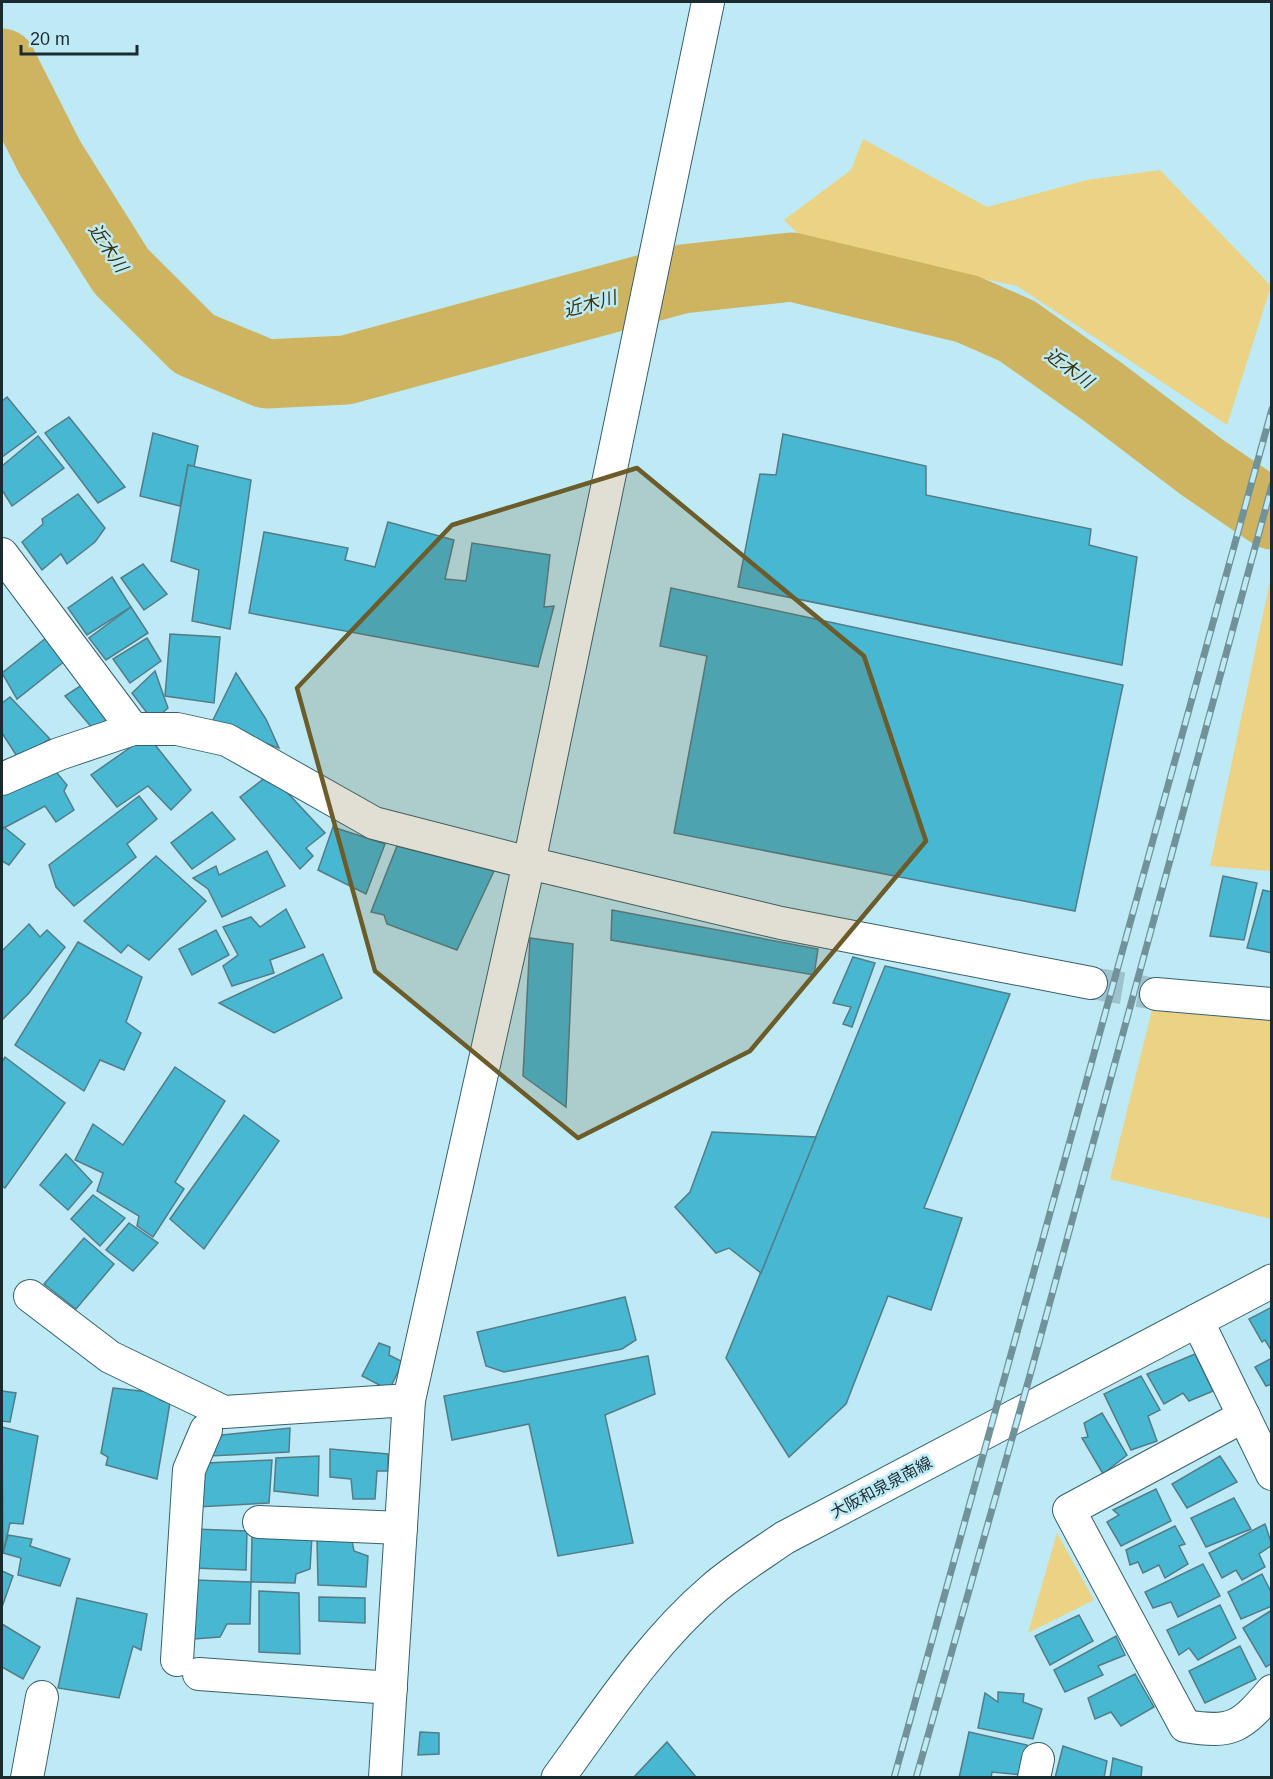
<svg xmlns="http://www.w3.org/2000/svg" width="1273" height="1779" viewBox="0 0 1273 1779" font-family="Helvetica,'Noto Sans JP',sans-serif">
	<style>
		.green { fill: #ebd285 }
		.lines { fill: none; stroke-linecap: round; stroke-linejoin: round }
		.river { stroke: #ceb361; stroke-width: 69 }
		.building { fill: #47b7d2; stroke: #547c87; stroke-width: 1.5 }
		.street-tunnel { stroke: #9dc4ce; stroke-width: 32; stroke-dasharray: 32 16; stroke-linecap: butt }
		.street-casing { stroke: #38606a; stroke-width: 34 }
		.primary-casing { stroke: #38606a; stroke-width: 35 }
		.street { stroke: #fff; stroke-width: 32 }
		.primary { stroke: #fff; stroke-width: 33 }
		.rail-casing { stroke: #72929a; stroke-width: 7 }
		.rail { stroke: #beeaf6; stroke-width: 4.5; stroke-dasharray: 14; stroke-linecap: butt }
		.marked { fill: #6b5c29; fill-opacity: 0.2; stroke: #6b5c29; stroke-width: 4.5; stroke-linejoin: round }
		.labels { text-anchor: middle; stroke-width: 5; stroke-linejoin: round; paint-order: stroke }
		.street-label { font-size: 16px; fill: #1a2b30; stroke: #beeaf6 }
		.water-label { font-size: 18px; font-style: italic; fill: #3c310c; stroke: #beeaf6 }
	</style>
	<rect width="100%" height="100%" fill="#beeaf6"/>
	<g class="green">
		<path d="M863 139 987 207 1087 180 1160 170 1271 286 1227 425 1017 286 805 240 784 220 851 170Z"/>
		<path d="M1271 576V871L1210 866Z"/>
		<path d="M1153 1006 1271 1017V1219L1110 1179Z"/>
		<path d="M1057 1533 1094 1600 1028 1633Z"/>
	</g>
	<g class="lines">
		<path class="river" d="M2 63 50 158 121 271 194 344 266 374 346 370 682 279 792 267 967 309 1017 331 1103 392 1203 468 1272 515"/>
	</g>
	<g class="building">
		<path d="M7 397 36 432 2 457V401Z"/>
		<path d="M69 417 125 487 98 503 45 433Z"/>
		<path d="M153 433 198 446 194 467 188 465 180 506 140 496Z"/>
		<path d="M783 434 926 466V495L1091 529 1089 545 1137 557 1122 665 738 587 760 474 776 475Z"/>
		<path d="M38 436 64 468 12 506 2 490V466Z"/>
		<path d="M188 465 251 480 230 629 192 621 199 570 171 561Z"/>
		<path d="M78 494 105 528 95 542 67 564 61 554 42 570 22 542 43 524 42 519Z"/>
		<path d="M388 522 454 540 445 579 466 581 472 543 550 555 544 607 554 606 538 667 249 613 264 532 348 548 345 560 375 567Z"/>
		<path d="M143 564 167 594 144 610 121 578Z"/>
		<path d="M112 577 131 607 87 635 68 608Z"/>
		<path d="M671 588 1123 685 1075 911 674 833 707 656 660 646Z"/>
		<path d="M131 607 148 633 106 660 89 638Z"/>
		<path d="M170 634 220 637 214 703 165 696Z"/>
		<path d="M46 638 65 661 17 699 2 673Z"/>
		<path d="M147 638 161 661 130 683 113 659Z"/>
		<path d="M155 671 168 708 153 721 132 693Z"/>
		<path d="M236 673 266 719 279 748 211 724Z"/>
		<path d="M85 683 112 716 93 729 65 696Z"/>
		<path d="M10 697 50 739 18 758 2 733V703Z"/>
		<path d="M141 740 152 741 191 790 171 810 148 786 117 807 91 775Z"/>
		<path d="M52 767 67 785 64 791 74 810 56 822 45 806 2 829V789Z"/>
		<path d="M270 774 325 833 306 848 313 856 300 869 240 797Z"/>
		<path d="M139 796 157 819 127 844 136 857 74 906 56 887 49 865Z"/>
		<path d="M212 812 235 839 192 869 171 843Z"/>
		<path d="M4 827 25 844 9 865 2 861V831Z"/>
		<path d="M333 827 385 844 366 894 318 870Z"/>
		<path d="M397 846 494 871 457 950 387 924 384 915 371 912Z"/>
		<path d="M267 851 285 886 222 917 208 889 193 878 216 866 219 875Z"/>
		<path d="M156 856 206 901 149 960 128 945 121 953 84 921Z"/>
		<path d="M1223 876 1257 883 1244 940 1210 936Z"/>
		<path d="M1263 890 1272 892V953L1247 948Z"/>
		<path d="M286 909 305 947 270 960 274 973 232 986 223 966 238 955 223 927 251 917 260 927Z"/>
		<path d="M612 910 818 949 814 975 611 940Z"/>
		<path d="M29 924 40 937 47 930 65 947 29 993 2 1020V951Z"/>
		<path d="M216 930 229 955 192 975 179 949Z"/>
		<path d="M530 938 573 944 566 1107 523 1076Z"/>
		<path d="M78 942 142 977 126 1022 141 1033 124 1070 100 1060 84 1091 15 1045Z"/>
		<path d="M323 954 342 998 274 1033 219 1003Z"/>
		<path d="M853 957 875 963 852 1027 843 1024 851 1007 833 1003Z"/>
		<path d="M885 966 1010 994 924 1208 962 1218 931 1310 888 1296 846 1404 789 1457 726 1358Z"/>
		<path d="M5 1057 65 1103 5 1188 2 1186V1062Z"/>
		<path d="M175 1067 225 1101 175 1182 184 1189 153 1237 137 1226 139 1216 97 1191 103 1173 75 1160 93 1124 123 1145Z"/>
		<path d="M244 1115 279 1141 204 1249 170 1219Z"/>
		<path d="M712 1132 816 1137 761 1273 729 1248 716 1253 675 1207 690 1192Z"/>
		<path d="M66 1154 92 1182 68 1210 40 1185Z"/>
		<path d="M93 1195 125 1218 100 1246 71 1219Z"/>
		<path d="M129 1223 158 1243 133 1271 106 1250Z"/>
		<path d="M84 1238 114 1264 76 1309 44 1284Z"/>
		<path d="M625 1297 636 1340 622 1349 504 1372 486 1366 477 1332Z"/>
		<path d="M1272 1307V1350H1271L1265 1340 1262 1342 1249 1319Z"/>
		<path d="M379 1343 390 1347 389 1355 403 1362 389 1390 362 1376Z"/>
		<path d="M1195 1354 1213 1391 1189 1401 1183 1393 1164 1404 1147 1374Z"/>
		<path d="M648 1356 655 1394 605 1415 633 1543 558 1556 529 1424 452 1440 444 1396Z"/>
		<path d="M1272 1358V1384L1266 1386 1255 1367Z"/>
		<path d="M1141 1376 1160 1410 1148 1416 1157 1441 1131 1450 1104 1394Z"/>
		<path d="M113 1388 159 1393 160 1400 170 1403 157 1479 106 1465 108 1457 101 1453Z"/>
		<path d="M2 1391 16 1393 10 1422 2 1421Z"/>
		<path d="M1102 1413 1127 1455 1103 1474 1082 1438 1088 1437 1084 1423Z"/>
		<path d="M2 1427 38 1436 23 1524 10 1523 3 1553Z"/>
		<path d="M290 1428 289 1452 210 1456 222 1435Z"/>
		<path d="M330 1449 388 1454V1471H377L375 1499H353L351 1479 330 1477Z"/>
		<path d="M319 1456 318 1496 274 1491 276 1458Z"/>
		<path d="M1220 1456 1237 1482 1187 1508 1172 1484Z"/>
		<path d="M272 1460 269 1503 197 1507 206 1463Z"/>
		<path d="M1156 1489 1171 1521 1121 1546 1107 1522 1119 1515 1113 1510Z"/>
		<path d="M1234 1498 1251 1529 1206 1547 1191 1518Z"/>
		<path d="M1265 1524 1272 1545 1259 1554 1265 1567 1242 1580 1236 1570 1222 1578 1209 1553Z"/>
		<path d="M1175 1526 1185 1544 1179 1546 1188 1564 1165 1578 1159 1565 1143 1573 1138 1562 1130 1565 1126 1550Z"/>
		<path d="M194 1529 247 1531 246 1570 193 1568Z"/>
		<path d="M8 1535 32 1539 30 1546 70 1559 60 1586 18 1575 21 1558 3 1553Z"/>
		<path d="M252 1535 312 1536 310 1569 296 1574 295 1583 251 1582Z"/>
		<path d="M317 1539 352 1541 354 1551 368 1556 366 1587 318 1585Z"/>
		<path d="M1203 1564 1220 1596 1178 1617 1171 1602 1153 1608 1145 1592Z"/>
		<path d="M2 1571 13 1576 2 1607Z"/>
		<path d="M1262 1574 1272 1594V1606L1241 1619 1228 1592Z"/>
		<path d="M194 1580 251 1582 250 1624H227L220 1637 194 1639Z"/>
		<path d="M259 1591 299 1593 300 1654 259 1652Z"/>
		<path d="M319 1597 365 1598V1623L319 1621Z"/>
		<path d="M77 1598 147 1614 141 1650 133 1646 119 1698 58 1688Z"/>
		<path d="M1220 1605 1236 1638 1198 1660 1189 1648 1179 1655 1167 1630Z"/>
		<path d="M1272 1610V1663L1266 1667 1243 1628Z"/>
		<path d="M1079 1615 1093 1641 1050 1665 1035 1636Z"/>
		<path d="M2 1624 40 1647 23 1679 2 1667Z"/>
		<path d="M1116 1636 1125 1655 1098 1666 1103 1675 1065 1692 1054 1670Z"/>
		<path d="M1240 1646 1256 1679 1205 1703 1189 1671Z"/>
		<path d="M1135 1674 1154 1707 1121 1726 1111 1712 1095 1719 1088 1698Z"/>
		<path d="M998 1692 1024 1694 1023 1702 1042 1709 1033 1739 978 1728 985 1693 998 1702Z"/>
		<path d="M420 1732 439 1733V1754L418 1755Z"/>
		<path d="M969 1732 1027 1745 1022 1775 992 1772 991 1778H959Z"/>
		<path d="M667 1742 696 1777 633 1778Z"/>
		<path d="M1063 1746 1107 1761 1104 1778H1055Z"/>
		<path d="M1113 1758 1142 1767 1141 1778H1110Z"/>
	</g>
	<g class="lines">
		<path class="street-tunnel" d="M1091 983 1156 994"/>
		<defs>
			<g id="street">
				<path d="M708 2 529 863 781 923 1091 983"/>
				<path d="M2 554 133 729"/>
				<path d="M2 779 59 754 133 729H177L227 740 374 823 529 863 409 1400 385 1778"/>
				<path d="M1156 994 1272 1004"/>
				<path d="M30 1296 110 1357 224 1412 409 1400"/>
				<path d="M1197 1320 1272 1474"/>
				<path d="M1244 1416 1069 1510 1185 1726C1233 1734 1241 1727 1272 1691"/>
				<path d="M259 1522 401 1528"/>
				<path d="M177 1660 189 1470 206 1430"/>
				<path d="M199 1674 391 1688"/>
				<path d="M27 1778 42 1697"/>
				<path d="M1034 1778 1038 1759"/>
			</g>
			<path id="primary" d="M558 1778C606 1712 651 1642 713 1589 735 1570 761 1554 784 1538L1272 1281"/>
		</defs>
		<use href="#street" class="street-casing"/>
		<use href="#primary" class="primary-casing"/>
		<use href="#street" class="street"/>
		<use href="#primary" class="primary"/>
		<defs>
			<g id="rail">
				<path d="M894 1778 1272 409"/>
				<path d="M916 1778 1032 1368 1272 485"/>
			</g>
		</defs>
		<use href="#rail" class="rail-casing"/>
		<use href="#rail" class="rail"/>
	</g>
	<path class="marked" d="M637 468 864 656 926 841 750 1051 578 1138 375 971 297 688 452 525Z"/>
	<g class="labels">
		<g class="street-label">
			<text transform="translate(881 1487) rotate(-28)" y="6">大阪和泉泉南線</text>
		</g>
		<g class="water-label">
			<text transform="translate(108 248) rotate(56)" y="6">近木川</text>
			<text transform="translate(590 304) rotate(-15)" y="6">近木川</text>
			<text transform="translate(1069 368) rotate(36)" y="6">近木川</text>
		</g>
	</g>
	<rect width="1273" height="1779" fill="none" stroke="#1a2b30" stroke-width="6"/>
	<path d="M21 45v9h116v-9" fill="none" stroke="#1a2b30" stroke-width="3"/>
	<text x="30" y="45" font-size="18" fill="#1a2b30" stroke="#beeaf6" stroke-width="4.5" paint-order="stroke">20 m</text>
</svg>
